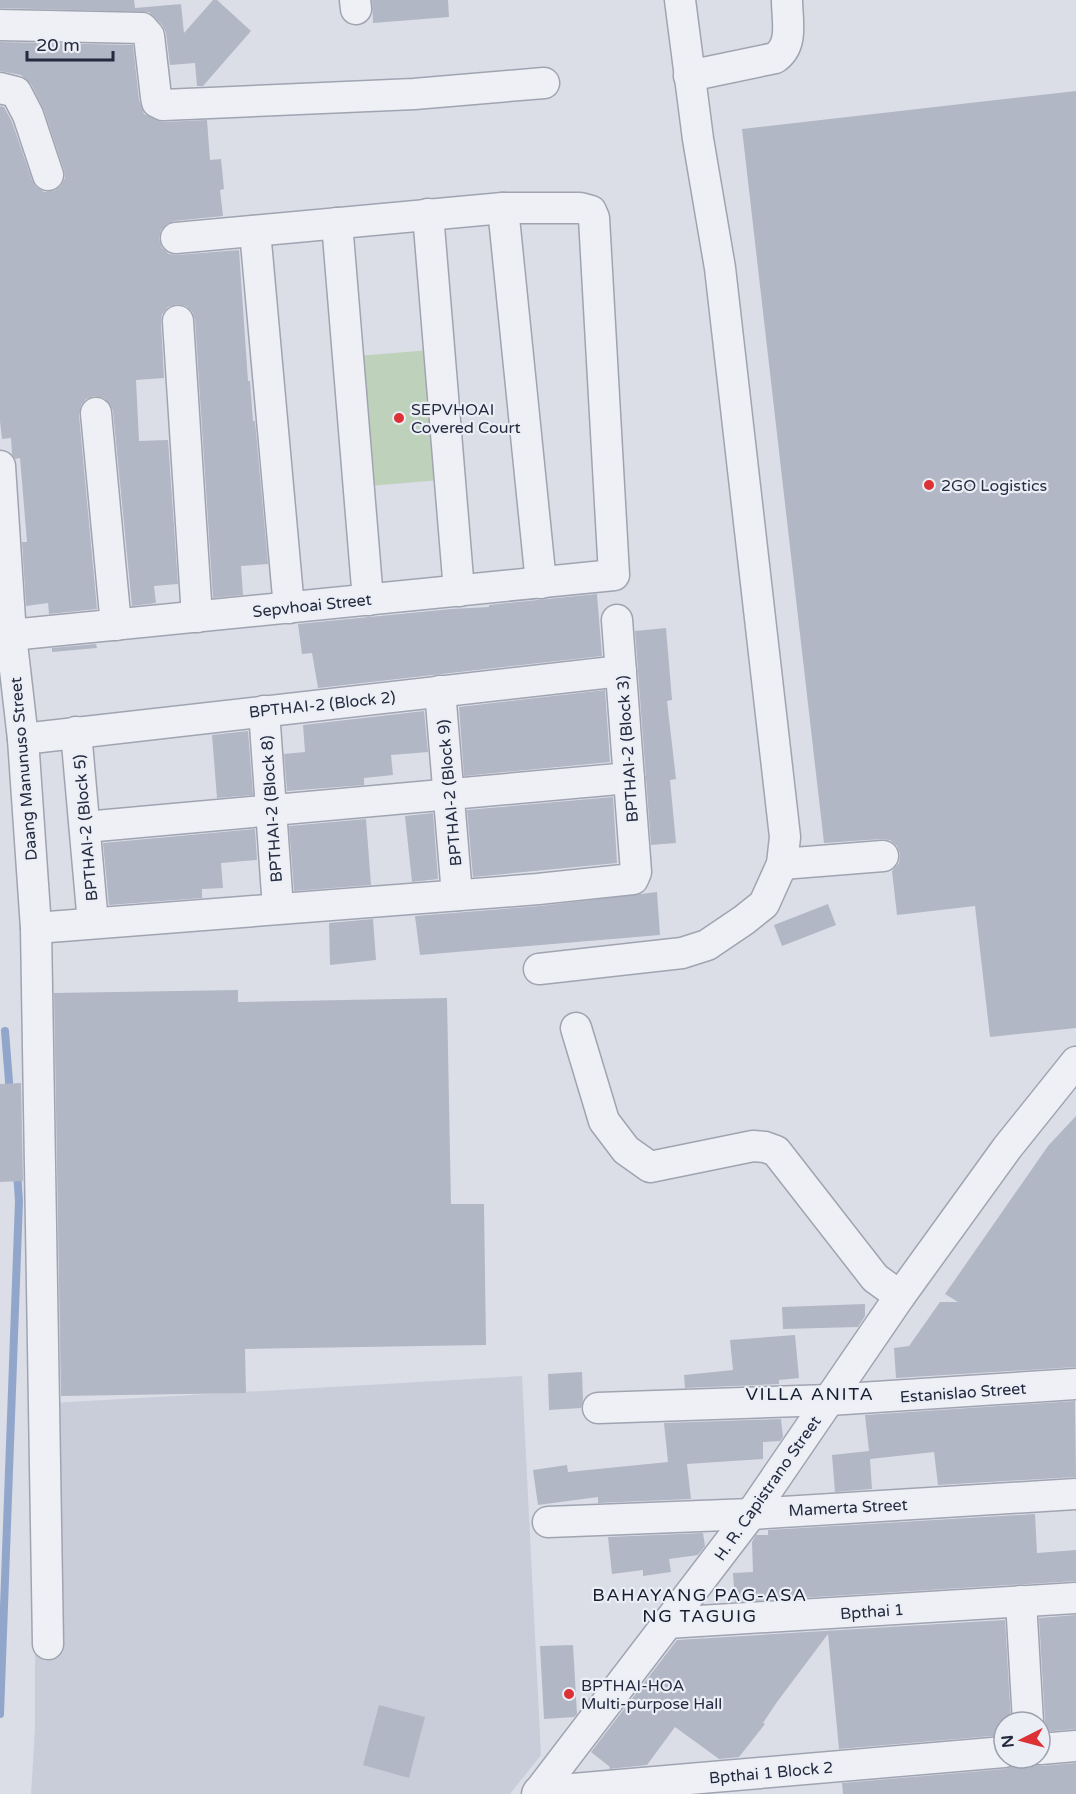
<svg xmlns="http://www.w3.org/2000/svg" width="1076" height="1794" viewBox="0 0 1076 1794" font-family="'Varela Round',sans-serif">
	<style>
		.built { fill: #c9cdda }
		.green { fill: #bed2bb }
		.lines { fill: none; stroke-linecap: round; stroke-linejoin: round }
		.stream { stroke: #92a6cc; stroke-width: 8 }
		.building { fill: #b2b7c5 }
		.minor-casing { stroke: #a0a4b1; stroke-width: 33 }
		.minor { stroke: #eef0f5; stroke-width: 30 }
		.poi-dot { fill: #dc3135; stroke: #ebeef5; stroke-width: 2 }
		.labels { text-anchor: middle; stroke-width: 4.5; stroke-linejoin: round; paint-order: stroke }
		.poi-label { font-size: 16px; fill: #242a3f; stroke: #ebeef5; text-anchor: start }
		.street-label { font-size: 16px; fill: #242a3f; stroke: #ebeef5 }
		.neighbourhood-label { font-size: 18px; letter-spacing: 1.5px; fill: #161c2f; stroke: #ebeef5 }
	</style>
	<rect width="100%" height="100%" fill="#dbdee7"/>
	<path class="built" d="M522 1376 541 1755 510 1794H31L35 1728V1404Z"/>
	<path class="green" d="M430 350 441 480 368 486 357 356Z"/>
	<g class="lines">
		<g class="stream">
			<path d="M5 1031 10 1094"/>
			<path d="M0 1714 19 1201 17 1172"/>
		</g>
	</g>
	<g class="building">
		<path d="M0 0H134L135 8 181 4 184 33 213 0H217L251 31 203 86H197L195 63 170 65 166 33 162 25 149 12 0 8Z"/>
		<path d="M372 0H448L449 17 373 23Z"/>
		<path d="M0 42 133 45 139 100 144 114 163 122 207 120 210 160 221 159 224 189 220 190 223 216 174 221 167 224 161 230 159 239 162 248 169 254 177 255 239 250 248 381H250L253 421H255L268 564 241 566 243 595 213 598 195 320 192 311 186 306 177 304 168 307 162 314 161 322 164 378 136 380 139 441 168 440 178 584 154 586 156 603 132 606 113 411 110 404 104 398 94 396 86 399 81 405 79 415 97 609 49 614 48 603 26 606 22 542H27L20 458 15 459 12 454 11 438 2 439 0 421V106L4 107 12 122 32 180 36 187 44 192 54 191 61 186 65 178 64 170 44 110 31 84 21 75 0 71Z"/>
		<path d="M1076 91V1028L990 1037 975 906 897 915 892 871 899 863 900 854 897 846 890 840 882 839 824 843 742 129Z"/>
		<path d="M597 594 602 656 318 688 312 653 302 654 298 624 451 609 489 607V605Z"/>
		<path d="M666 628 672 700 667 701 676 779 670 780 676 843 651 845 635 631Z"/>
		<path d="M96 644 97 648 52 652V648Z"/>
		<path d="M605 690 610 762 464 776 459 707Z"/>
		<path d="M424 711 428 752 391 755 393 775 364 778V785L287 791 284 754 305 752 303 725Z"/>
		<path d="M248 731 253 795 217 798 212 735Z"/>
		<path d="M613 797 617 863 473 877 467 810Z"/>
		<path d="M433 813 438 879 412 882 405 816Z"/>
		<path d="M366 819 371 885 294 891 289 826Z"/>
		<path d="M255 829 257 860 221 863 223 888 202 889V898L109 905 103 843Z"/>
		<path d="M657 892 660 935 420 955 415 916 540 906Z"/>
		<path d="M828 904 836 925 782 946 774 925Z"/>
		<path d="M373 919 376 960 330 965 329 923Z"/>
		<path d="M238 990V1002L447 998 451 1204H484L486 1345 245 1349 246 1393 61 1396 54 993Z"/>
		<path d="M21 1083 23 1181 0 1182V1084Z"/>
		<path d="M1076 1116V1367L896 1378 894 1348 909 1346 940 1302H958L945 1294 1048 1146Z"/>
		<path d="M865 1304V1316L858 1327 783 1329 782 1307Z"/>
		<path d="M795 1335 799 1378 779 1380V1384L685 1388 684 1375 733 1370 730 1340Z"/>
		<path d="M582 1372 583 1400 581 1408 549 1410 548 1374Z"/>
		<path d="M1075 1401 1076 1477 938 1485 934 1452 870 1459 872 1489 835 1492 832 1455 869 1451 865 1415Z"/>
		<path d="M781 1419 783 1437 780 1441 763 1442V1459L687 1464 691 1499 598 1503V1497L538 1505 533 1470 567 1465 568 1472 668 1462 664 1423Z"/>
		<path d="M1035 1514 1037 1553 1076 1550V1581L735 1602 733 1573 753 1572 752 1542 756 1535H768V1530Z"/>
		<path d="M703 1533 705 1546 698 1555 669 1559 671 1572 643 1576V1570L612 1574 608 1537Z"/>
		<path d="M1076 1615V1729L1042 1732 1045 1721 1039 1618Z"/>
		<path d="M1005 1620 1011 1722H1004V1735L839 1749 828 1634 777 1702 763 1723 765 1724 739 1757 719 1759 675 1727 647 1765 609 1769 610 1767 591 1752 677 1640Z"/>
		<path d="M573 1645 577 1714 574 1717 544 1719 540 1646Z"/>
		<path d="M379 1705 425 1717 409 1778 363 1765Z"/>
		<path d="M1020 1758H1025L1032 1764 1041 1766 1076 1763V1794H843L842 1783 1005 1769 1014 1766Z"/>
	</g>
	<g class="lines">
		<defs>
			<g id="minor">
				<path d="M355 0 356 9"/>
				<path d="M0 25 142 28 149 36 156 97 157 102 163 105 414 94 544 83"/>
				<path d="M689 76 775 58C794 45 787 21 787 0"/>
				<path d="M0 88 16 92 28 115 48 175"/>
				<path d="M503 208 541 583"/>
				<path d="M428 214 459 591"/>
				<path d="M337 223 368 600"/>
				<path d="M255 231 289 608"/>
				<path d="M178 321 197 617"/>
				<path d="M96 413 116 625"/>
				<path d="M0 466 11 635 23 739 36 928 48 1644"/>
				<path d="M11 635 614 575 594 218 591 211 580 208H503L176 238"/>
				<path d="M440 691 457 895"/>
				<path d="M264 711 278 908"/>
				<path d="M76 732 93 923"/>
				<path d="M23 739 621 671"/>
				<path d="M85 827 629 778"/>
				<path d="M782 864 883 856"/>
				<path d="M36 928 538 889 633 879 636 872 617 620"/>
				<path d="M539 969 682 953 707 945 744 920 764 904 782 864 785 837 720 268 698 139 680 0"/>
				<path d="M576 1028 604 1121 626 1150 650 1167 753 1146 765 1147 776 1151 875 1278 900 1296"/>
				<path d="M598 1408 829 1400 1076 1384"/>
				<path d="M548 1522 751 1514 1076 1494"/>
				<path d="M1021 1601 1028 1722"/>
				<path d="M667 1623 1076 1598"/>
				<path d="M1040 1749 1076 1746"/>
				<path d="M538 1792 1004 1752"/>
				<path d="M537 1794 751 1514 900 1296 1007 1148 1076 1062"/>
			</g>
		</defs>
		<use href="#minor" class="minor-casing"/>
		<use href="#minor" class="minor"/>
	</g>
	<g class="poi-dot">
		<circle cx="399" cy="418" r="6"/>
		<circle cx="929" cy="485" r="6"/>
		<circle cx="569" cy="1694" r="6"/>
	</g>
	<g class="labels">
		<g class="poi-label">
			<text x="411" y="415">SEPVHOAI<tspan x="411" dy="18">Covered Court</tspan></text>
			<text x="941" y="491">2GO Logistics</text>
			<text x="581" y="1691">BPTHAI-HOA<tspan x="581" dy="18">Multi-purpose Hall</tspan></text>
		</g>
		<g class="street-label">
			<text transform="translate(312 605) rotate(-6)" y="6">Sepvhoai Street</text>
			<text transform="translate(322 704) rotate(-6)" y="6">BPTHAI-2 (Block 2)</text>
			<text transform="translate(627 749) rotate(-94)" y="6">BPTHAI-2 (Block 3)</text>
			<text transform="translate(23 769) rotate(-95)" y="6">Daang Manunuso Street</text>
			<text transform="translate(449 793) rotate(-95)" y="6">BPTHAI-2 (Block 9)</text>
			<text transform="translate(271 809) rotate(-94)" y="6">BPTHAI-2 (Block 8)</text>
			<text transform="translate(85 828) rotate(-95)" y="6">BPTHAI-2 (Block 5)</text>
			<text transform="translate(963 1392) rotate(-4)" y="6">Estanislao Street</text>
			<text transform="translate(767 1488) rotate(-55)" y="6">H. R. Capistrano Street</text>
			<text transform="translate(848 1507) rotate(-3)" y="6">Mamerta Street</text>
			<text transform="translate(872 1611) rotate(-4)" y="6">Bpthai 1</text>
			<text transform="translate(771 1772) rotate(-5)" y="6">Bpthai 1 Block 2</text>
		</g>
		<g class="neighbourhood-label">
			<text x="810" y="1400">VILLA ANITA</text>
			<text x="700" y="1601">BAHAYANG PAG-ASA<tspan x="700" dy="21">NG TAGUIG</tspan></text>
		</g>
	</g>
	<g transform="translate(1022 1740) rotate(264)"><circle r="28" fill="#ebeef5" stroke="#9ba0ac" stroke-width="1.5"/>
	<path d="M0-4.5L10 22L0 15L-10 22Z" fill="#dc3135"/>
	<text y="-9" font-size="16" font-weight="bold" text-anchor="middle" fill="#242a3f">N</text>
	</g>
	<path d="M27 51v9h86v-9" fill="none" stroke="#242a3f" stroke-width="3"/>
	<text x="36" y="51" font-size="18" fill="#242a3f" stroke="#ebeef5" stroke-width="4.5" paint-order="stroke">20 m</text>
</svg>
